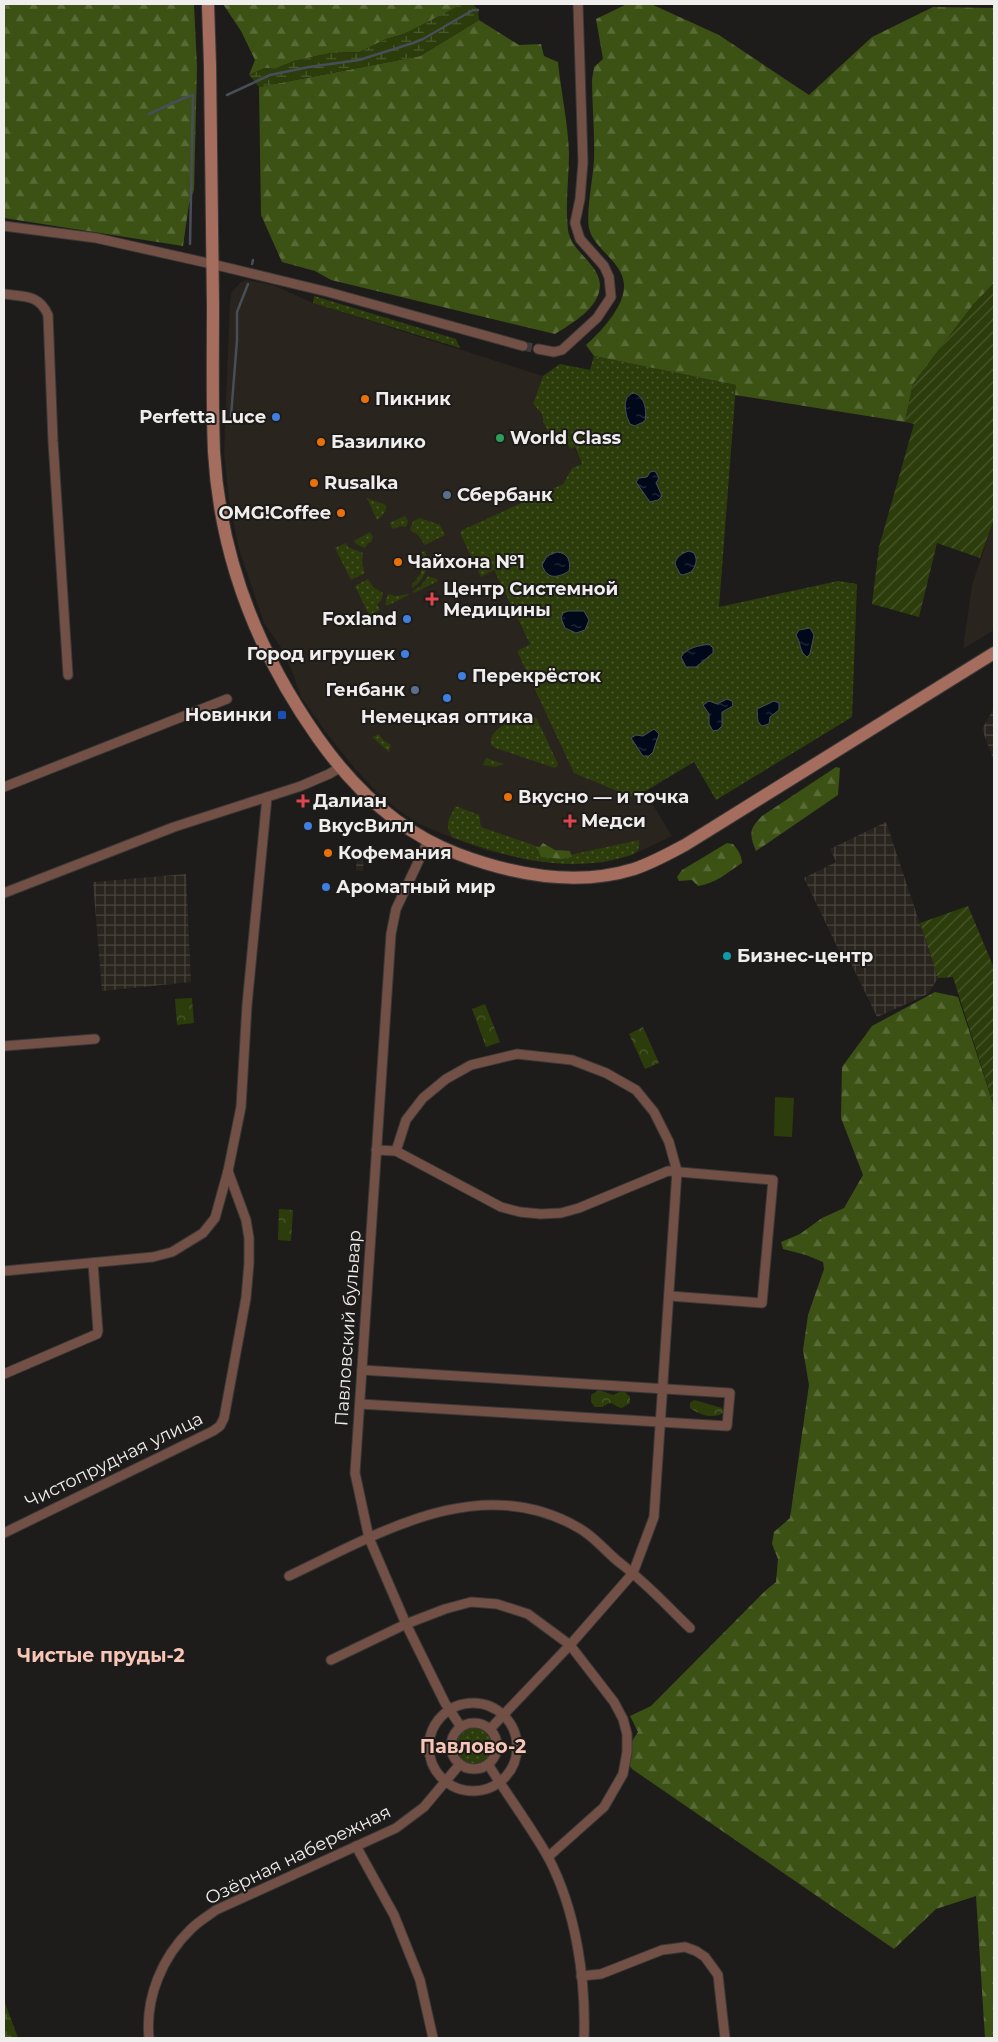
<svg xmlns="http://www.w3.org/2000/svg" width="998" height="2042" viewBox="0 0 998 2042" font-family="Montserrat,sans-serif">
	<style>
		.built { fill: #2a241e }
		.industrial { fill: url(#industrial-grid) }
		.grass { fill: url(#grass-dots) }
		.forest { fill: url(#forest-firs) }
		.wetland { fill: url(#wetland-marsh) }
		.park { fill: url(#park-crowns) }
		.garden { fill: url(#garden-furrows) }
		.pitch { fill: #2c3d0b }
		.water { fill: url(#water-ripples); stroke: #484e59 }
		.lines { fill: none; stroke-linecap: round; stroke-linejoin: round }
		.stream { stroke: #484e59; stroke-width: 2.5 }
		.street-tunnel { stroke: #3e3c3a; stroke-width: 9; stroke-dasharray: 9 4.5; stroke-linecap: butt }
		.street-casing { stroke: #3b3938; stroke-width: 11 }
		.secondary-casing { stroke: #3b3938; stroke-width: 14 }
		.street { stroke: #735046; stroke-width: 9 }
		.secondary { stroke: #a56d5d; stroke-width: 12 }
		.food-dot { fill: #e8710a; stroke: #1e1c1a; stroke-width: 2 }
		.shop-dot { fill: #3f7fe0; stroke: #1e1c1a; stroke-width: 2 }
		.leisure-dot { fill: #2e9e5b; stroke: #1e1c1a; stroke-width: 2 }
		.service-dot { fill: #5c6f8a; stroke: #1e1c1a; stroke-width: 2 }
		.health-dot { fill: #e0444e; stroke: #1e1c1a; stroke-width: 2 }
		.transit-dot { fill: #1a4fb4; stroke: #1e1c1a; stroke-width: 2 }
		.culture-dot { fill: #0f9aa8; stroke: #1e1c1a; stroke-width: 2 }
		.labels { text-anchor: middle; stroke-width: 4; stroke-linejoin: round; paint-order: stroke }
		.poi-label { font-size: 18px; font-weight: bold; fill: #f0eeed; stroke: #1e1c1a; text-anchor: start }
		.street-label { font-size: 18px; fill: #f0eeed; stroke: #1e1c1a }
		.neighbourhood-label { font-size: 19px; font-weight: bold; fill: #f7c6b7; stroke: #1e1c1a }
	</style>
	<defs>
		<pattern id="industrial-grid" width="8" height="8" patternUnits="userSpaceOnUse" patternTransform="scale(1.25)"><rect width="8" height="8" fill="#2a241e"/><path d="M0 4h8M4 0v8" fill="none" stroke="#49443f"/></pattern>
		<pattern id="grass-dots" width="8" height="8" patternUnits="userSpaceOnUse" patternTransform="scale(1.25)"><rect width="8" height="8" fill="#2c3d0b"/><path d="M2 2h.1M6 6h.1" fill="none" stroke="#4b592f" stroke-width="1.8" stroke-linecap="round"/></pattern>
		<pattern id="forest-firs" width="22" height="20" patternUnits="userSpaceOnUse" patternTransform="scale(1.25)"><rect width="22" height="20" fill="#3c5114"/><path d="M5 1l3.5 6h-7zM16 11l3.5 6h-7z" fill="#586a36"/></pattern>
		<pattern id="wetland-marsh" width="20" height="14" patternUnits="userSpaceOnUse" patternTransform="scale(1.25)"><rect width="20" height="14" fill="#2c3d0b"/><path d="M1 5h8M5 5V1M11 12h8M15 12V8" fill="none" stroke="#4b592f"/></pattern>
		<pattern id="park-crowns" width="20" height="18" patternUnits="userSpaceOnUse" patternTransform="scale(1.25)"><rect width="20" height="18" fill="#2c3d0b"/><path d="M2 6a3 3 0 1 1 6 0M12 15a3 3 0 1 1 6 0" fill="none" stroke="#4b592f"/></pattern>
		<pattern id="garden-furrows" width="10" height="10" patternUnits="userSpaceOnUse" patternTransform="scale(1.25)"><rect width="10" height="10" fill="#2c3d0b"/><path d="M-1 1l2-2M0 10L10 0M9 11l2-2" fill="none" stroke="#4b592f"/></pattern>
		<pattern id="water-ripples" width="26" height="14" patternUnits="userSpaceOnUse" patternTransform="scale(1.25)"><rect width="26" height="14" fill="#00091a"/><path d="M2 4q2-2 4 0t4 0M15 11q2-2 4 0t4 0" fill="none" stroke="#262d3c"/></pattern>
	</defs>
	<rect width="100%" height="100%" fill="#1e1c1a"/>
	<g class="built">
		<path d="M246 280 273 285 313 303 543 376 533 404 542 414 543 423 552 439 562 434 570 449 574 447 582 464 572 468 563 484 462 530 481 576 494 570 530 644 517 651 624 793 634 798 645 792 672 836 630 856 602 863 565 864 529 860 488 851 455 839 417 823 397 809 376 791 356 770 325 731 301 697 293 673 280 646 264 623 239 549 229 499 224 452 230 303 231 293 240 283Z"/>
		<path d="M994 520V630L963 649 972 585Z"/>
	</g>
	<g class="industrial">
		<path d="M994 708V761L982 729Z"/>
		<path d="M886 822 938 978 928 994 877 1017 849 959 844 961 804 878 836 862 830 849Z"/>
		<path d="M357 854H364L363 871 356 870Z"/>
		<path d="M186 874 191 982 102 991 93 882Z"/>
	</g>
	<g class="grass">
		<path d="M314 296 456 339 460 348 313 303Z"/>
		<path d="M594 356 736 385 719 607 838 581 857 584 852 717 716 800 694 762 634 798 574 773 517 651 530 644 494 570 481 577 460 533 462 530 563 484 572 468 582 464 575 447 570 449 562 434 552 439 543 422 542 414 533 404 543 376 560 364 590 370Z"/>
		<path d="M367 498 386 505C387 512 382 516 377 520Z"/>
		<path d="M405 516 408 521 406 527 400 526 393 529 389 523Z"/>
		<path d="M420 518 440 525 445 535 425 545 418 535 410 530 413 521Z"/>
		<path d="M370 532 373 537 371 542 368 543 365 548 356 544 354 541Z"/>
		<path d="M346 543 348 547 363 553 362 563 365 573 351 580 335 548Z"/>
		<path d="M425 551C431 566 425 578 413 588L411 585C422 576 425 566 422 552Z"/>
		<path d="M428 576 437 579 438 581 414 593 413 591 421 586Z"/>
		<path d="M368 579 373 587 383 593 381 601 377 604 380 610 369 615 355 586Z"/>
		<path d="M388 594 396 596 408 594 409 595 387 606 385 604Z"/>
		<path d="M527 714 532 715 537 719 557 762 558 765 555 768 495 748 491 745C488 727 514 721 527 714Z"/>
		<path d="M379 734 383 740 391 745 389 752 372 737Z"/>
		<path d="M486 758 504 764 495 767 483 765Z"/>
		<path d="M456 806 479 815 481 827 565 856 639 840C641 854 632 855 620 858 563 873 506 857 452 837 444 825 449 818 456 806Z"/>
		<circle cx="474" cy="1746" r="19"/>
	</g>
	<g class="forest">
		<path d="M4 4H194L197 67 194 190 189 204 183 246 4 218Z"/>
		<path d="M223 4H462L454 10 404 34 386 39 360 52 331 53 294 61 275 69 265 68 249 75 255 60 241 31Z"/>
		<path d="M627 4H651L719 35 809 95 872 37 933 7 994 8V283L973 305 913 384 905 422 735 395 736 385 594 356 586 345C601 332 625 306 624 285 623 261 593 249 589 228 586 212 593 178 594 160 595 133 592 106 592 80L594 67 603 59 596 19Z"/>
		<path d="M479 20 519 45 541 44 544 56 558 62C561 92 568 123 569 153 569 178 565 204 568 230 571 252 599 263 600 285 600 308 571 324 555 334L331 280 315 271 282 262 261 215 259 87 420 56Z"/>
		<path d="M836 767 840 768 838 795 756 851C749 834 749 829 762 816Z"/>
		<path d="M543 843 555 850 570 851 572 857 562 859 541 857 538 849Z"/>
		<path d="M727 843 733 844C738 850 741 854 742 863 728 872 715 884 698 886L692 880 679 881 677 877 682 870Z"/>
		<path d="M935 992 958 997 994 1106V2038H985L976 1896 936 1909 894 1949 632 1769 626 1760 630 1744 638 1732 630 1716 651 1706 765 1591 776 1582 778 1559 772 1544 774 1532 790 1518 809 1385 803 1350 808 1315 824 1269 823 1262 806 1255 783 1249 781 1242 800 1234 822 1218 844 1208 863 1175 841 1118 842 1067 872 1026Z"/>
	</g>
	<g class="wetland">
		<path d="M462 4H473L478 10 479 20 420 56 259 87 249 75 265 68 275 69 294 61 331 53 360 52 386 39 404 34Z"/>
		<path d="M4 2000 18 2038H4Z"/>
	</g>
	<g class="park">
		<path d="M192 998 194 1023 177 1025 175 999Z"/>
		<path d="M485 1004 500 1042 486 1047 472 1009Z"/>
		<path d="M643 1027 659 1063 645 1069 629 1034Z"/>
		<path d="M279 1209 293 1210 291 1241 278 1240Z"/>
		<path d="M599 1390 613 1395 619 1392H625L630 1397V1403L622 1408C611 1406 615 1399 602 1407H595L591 1402V1395Z"/>
		<path d="M694 1400 722 1408 725 1412C713 1420 700 1415 690 1408V1403Z"/>
	</g>
	<g class="garden">
		<path d="M994 283V520L980 558 937 543 919 617 872 604 879 547 914 424 905 422 913 384 973 305Z"/>
		<path d="M968 906 994 968V1106L953 977 938 978 920 923Z"/>
	</g>
	<path class="pitch" d="M775 1097 794 1098 792 1137 774 1136Z"/>
	<g class="water">
		<path d="M634 393C645 396 647 411 645 421L635 426 630 424C625 414 621 396 634 393Z"/>
		<path d="M655 471 659 478 656 483 662 496 658 500 650 502 636 482 639 478 647 477 650 472Z"/>
		<path d="M689 551 694 553C698 560 696 566 691 572L683 575 680 574 675 564C676 557 682 553 689 551Z"/>
		<path d="M557 552C568 553 571 561 569 571 558 578 547 580 542 565L547 556Z"/>
		<path d="M568 611H584L589 620 585 630 576 633 565 628 561 618 563 613Z"/>
		<path d="M810 628 814 635 810 654 807 657C799 652 801 642 796 635L799 630Z"/>
		<path d="M709 644 713 648V653L696 667H686L681 657C687 647 699 646 709 644Z"/>
		<path d="M727 699 732 701 733 706 722 712V726L718 730 713 731 709 724V714L703 705 709 701 717 704Z"/>
		<path d="M774 701 779 703V710L770 717 769 724 762 726 758 722 757 709Z"/>
		<path d="M654 729 659 734 653 752 649 756H643L631 738 636 735 643 736Z"/>
	</g>
	<g class="lines">
		<g class="stream">
			<path d="M227 95 270 75 309 67 359 60 413 43 423 39 473 10H478"/>
			<path d="M149 114 184 98 193 95 190 244"/>
			<path d="M252 264 253 260"/>
			<path d="M231 416 237 340V312L248 284"/>
		</g>
		<path class="street-tunnel" d="M523 346 538 349"/>
		<defs>
			<g id="street">
				<path d="M4 226 96 238 212 264 328 292 523 346"/>
				<path d="M4 294C24 297 39 294 48 315L53 441 68 675"/>
				<path d="M538 349 554 352 562 350 597 318 611 297 609 277 604 266 580 239 575 223 580 199 583 162 578 4"/>
				<path d="M4 787 227 699"/>
				<path d="M428 841 396 909 391 934 355 1473 369 1538 406 1624 445 1703 461 1727"/>
				<path d="M4 893 174 827 301 786 329 774 341 767"/>
				<path d="M4 1046 95 1039"/>
				<path d="M376 1150 396 1151 501 1207 520 1212 541 1214 561 1213 579 1208 668 1171 773 1180 762 1303 670 1296"/>
				<path d="M396 1151 406 1120 423 1098 446 1079 471 1065 517 1054 572 1060 606 1073 636 1090 654 1112 669 1142 677 1171 654 1517 633 1573 570 1645 490 1729"/>
				<path d="M4 1271 153 1257 172 1252 203 1233 215 1218 228 1171 241 1107 247 1005 267 797"/>
				<path d="M4 1374 97 1334 98 1331 93 1263"/>
				<path d="M360 1404 727 1426 730 1393 362 1370"/>
				<path d="M4 1533 213 1431 220 1426 224 1418 246 1298 249 1263V1238L246 1220 228 1171"/>
				<path d="M289 1576C378 1534 479 1471 577 1527 591 1534 601 1546 612 1556 618 1562 626 1567 632 1573 653 1590 671 1610 690 1628"/>
				<path d="M331 1660 406 1624 445 1609 471 1602 497 1604 528 1614 570 1645 614 1702 623 1719 627 1734V1752L623 1774 604 1807 548 1857"/>
				<circle cx="473" cy="1747" r="44"/>
				<circle cx="474" cy="1746" r="23"/>
				<path d="M488 1764C507 1795 530 1825 548 1857 576 1910 586 1979 584 2038"/>
				<path d="M356 1846 394 1915 420 1980 433 2038"/>
				<path d="M581 1976 601 1974 662 1950 685 1947 696 1951 705 1957 718 1975 725 2038"/>
				<path d="M149 2038C145 1998 162 1957 191 1929 199 1921 208 1916 216 1910L396 1828 424 1807 460 1764"/>
			</g>
			<path id="secondary" d="M208 4 210 65C211 145 212 225 213 306 213 354 212 403 214 452 220 556 258 653 318 738 354 789 399 832 458 854 514 875 576 887 634 869 652 863 668 854 685 845L994 653"/>
		</defs>
		<use href="#street" class="street-casing"/>
		<use href="#secondary" class="secondary-casing"/>
		<use href="#street" class="street"/>
		<use href="#secondary" class="secondary"/>
	</g>
	<g class="food-dot">
		<circle cx="365" cy="399" r="5"/>
		<circle cx="321" cy="442" r="5"/>
		<circle cx="314" cy="483" r="5"/>
		<circle cx="341" cy="513" r="5"/>
		<circle cx="398" cy="562" r="5"/>
		<circle cx="508" cy="797" r="5"/>
		<circle cx="328" cy="853" r="5"/>
	</g>
	<g class="shop-dot">
		<circle cx="276" cy="417" r="5"/>
		<circle cx="407" cy="619" r="5"/>
		<circle cx="405" cy="654" r="5"/>
		<circle cx="462" cy="676" r="5"/>
		<circle cx="447" cy="698" r="5"/>
		<circle cx="308" cy="826" r="5"/>
		<circle cx="326" cy="887" r="5"/>
	</g>
	<circle class="leisure-dot" cx="500" cy="438" r="5"/>
	<g class="service-dot">
		<circle cx="447" cy="495" r="5"/>
		<circle cx="415" cy="690" r="5"/>
	</g>
	<g class="health-dot">
		<path d="M429.5 591.5h5v5h5v5h-5v5h-5v-5h-5v-5h5z"/>
		<path d="M300.5 793.5h5v5h5v5h-5v5h-5v-5h-5v-5h5z"/>
		<path d="M567.5 813.5h5v5h5v5h-5v5h-5v-5h-5v-5h5z"/>
	</g>
	<rect class="transit-dot" x="277" y="710" width="10" height="10" rx="2.5"/>
	<circle class="culture-dot" cx="727" cy="956" r="5"/>
	<g class="labels">
		<g class="poi-label">
			<text x="375" y="405">Пикник</text>
			<text x="266" y="423" text-anchor="end">Perfetta Luce</text>
			<text x="510" y="444">World Class</text>
			<text x="331" y="448">Базилико</text>
			<text x="324" y="489">Rusalka</text>
			<text x="457" y="501">Сбербанк</text>
			<text x="331" y="519" text-anchor="end">OMG!Coffee</text>
			<text x="408" y="568">Чайхона №1</text>
			<text x="443" y="595">Центр Системной<tspan x="443" dy="21">Медицины</tspan></text>
			<text x="397" y="625" text-anchor="end">Foxland</text>
			<text x="395" y="660" text-anchor="end">Город игрушек</text>
			<text x="472" y="682">Перекрёсток</text>
			<text x="405" y="696" text-anchor="end">Генбанк</text>
			<text x="272" y="721" text-anchor="end">Новинки</text>
			<text x="447" y="723" text-anchor="middle">Немецкая оптика</text>
			<text x="518" y="803">Вкусно — и точка</text>
			<text x="313" y="807">Далиан</text>
			<text x="581" y="827">Медси</text>
			<text x="318" y="832">ВкусВилл</text>
			<text x="338" y="859">Кофемания</text>
			<text x="336" y="893">Ароматный мир</text>
			<text x="737" y="962">Бизнес-центр</text>
		</g>
		<g class="street-label">
			<text transform="translate(348 1328) rotate(-86)" y="6">Павловский бульвар</text>
			<text transform="translate(114 1460) rotate(-26)" y="6">Чистопрудная улица</text>
			<text transform="translate(298 1855) rotate(-26)" y="6">Озёрная набережная</text>
		</g>
		<g class="neighbourhood-label">
			<text x="101" y="1662">Чистые пруды-2</text>
			<text x="473" y="1753">Павлово-2</text>
		</g>
	</g>
	<rect width="998" height="2042" fill="none" stroke="#f0eeed" stroke-width="10"/>
</svg>
